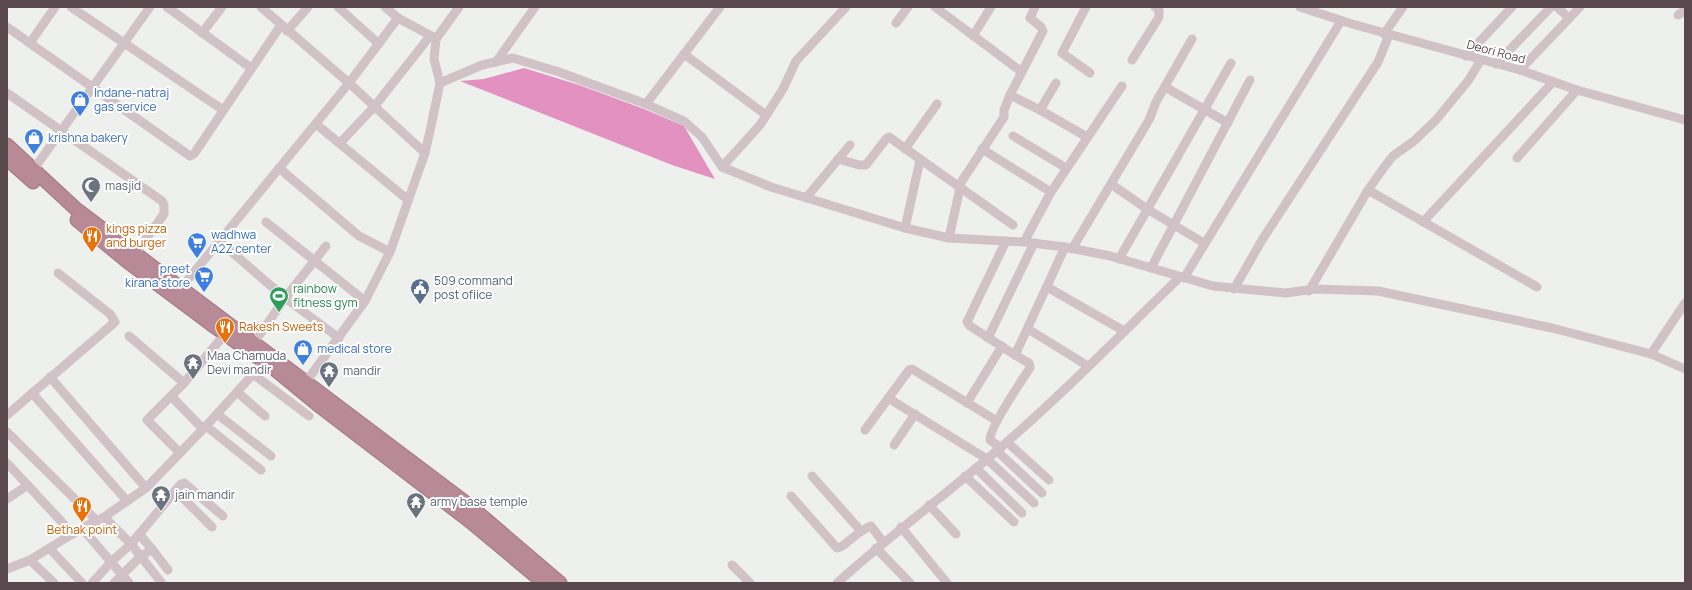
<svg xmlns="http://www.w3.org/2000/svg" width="1692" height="590" viewBox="0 0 1692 590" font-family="Manrope,sans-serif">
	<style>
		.water { fill: #e291c1 }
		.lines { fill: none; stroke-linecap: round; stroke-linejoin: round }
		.highway-casing { stroke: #a37582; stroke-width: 15 }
		.minor { stroke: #d1c2c7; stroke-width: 9 }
		.highway { stroke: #b88a97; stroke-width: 13 }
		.labels { text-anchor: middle; stroke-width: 4; stroke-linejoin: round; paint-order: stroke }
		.street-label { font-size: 12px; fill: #59484d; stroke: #fff }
		.shop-label { font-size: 12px; fill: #366cbe; stroke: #fff; text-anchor: start }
		.worship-label { font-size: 12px; fill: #5b616d; stroke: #fff; text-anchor: start }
		.food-label { font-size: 12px; fill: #c56008; stroke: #fff; text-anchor: start }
		.service-label { font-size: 12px; fill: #4e5e75; stroke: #fff; text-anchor: start }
		.leisure-label { font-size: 12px; fill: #27864d; stroke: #fff; text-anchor: start }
	</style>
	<rect width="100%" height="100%" fill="#eef0ee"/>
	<path class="water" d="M524 68 579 85 644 109 684 126 715 179 672 165 460 81 484 79Z"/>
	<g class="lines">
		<defs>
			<g id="highway">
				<path d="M7 145 76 209 470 506 560 583"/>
				<path d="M7 159 33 182"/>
				<path d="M77 220 128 262 211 324 272 367 317 404 471 522 544 583"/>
			</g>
		</defs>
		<use href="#highway" class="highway-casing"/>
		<g class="minor">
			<path d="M71 7 223 110"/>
			<path d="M167 7 251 68"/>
			<path d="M261 7 349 83 425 153"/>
			<path d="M338 7 379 44"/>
			<path d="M385 7 398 18 435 38"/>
			<path d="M935 7 1022 72"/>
			<path d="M1035 7 1030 18 1041 27 1043 31 1010 95 1040 110 1056 83"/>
			<path d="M1086 7 1062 53 1090 73"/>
			<path d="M1300 7 1352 24 1520 70 1577 90 1685 120"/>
			<path d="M1557 7 1569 18"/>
			<path d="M1678 15 1685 10"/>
			<path d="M896 23 908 7"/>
			<path d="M7 27 190 156 194 154 281 25"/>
			<path d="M287 31 308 7"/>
			<path d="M202 33 222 7"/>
			<path d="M1384 34 1403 7"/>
			<path d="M973 36 991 7"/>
			<path d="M30 43 55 7"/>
			<path d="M684 54 766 115"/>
			<path d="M1466 56 1512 7"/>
			<path d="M1132 60 1159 17V10L1155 7"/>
			<path d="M496 62 535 7"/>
			<path d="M1496 64 1551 7"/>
			<path d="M1520 70 1580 7"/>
			<path d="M440 83 482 65 513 58 559 72 646 104 684 121 702 137 722 167 771 187 905 228 949 238 1024 242 1065 247 1110 256 1213 286 1286 293 1314 289 1378 291 1552 328 1651 354 1685 369"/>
			<path d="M1165 87 1228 123"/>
			<path d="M7 93 162 201 164 205V214L135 254"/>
			<path d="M646 104 720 7"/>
			<path d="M1040 110 1087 137"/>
			<path d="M316 124 408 200"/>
			<path d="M1013 136 1066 168"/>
			<path d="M340 143 374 107 430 36"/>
			<path d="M905 149 937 104"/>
			<path d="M982 149 1051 192"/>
			<path d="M1517 158 1577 90"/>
			<path d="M838 159 859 165H866L886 139 889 137 1013 225"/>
			<path d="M722 167 760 125 783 89 796 61 846 7"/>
			<path d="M279 168 359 236 390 252"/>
			<path d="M31 173 150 7"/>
			<path d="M1111 184 1147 209 1204 243"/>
			<path d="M958 187 1004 117V110L1010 95"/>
			<path d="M1368 190 1537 287"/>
			<path d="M806 198 850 145"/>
			<path d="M266 222 365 301"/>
			<path d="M1423 222 1553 82"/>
			<path d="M905 228 920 160"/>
			<path d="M949 238 960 188"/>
			<path d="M219 241 285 298 339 338"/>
			<path d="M1006 241 967 322 970 326 1015 355"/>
			<path d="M1024 242 1051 192 1122 86"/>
			<path d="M1072 249 1149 120 1156 102 1192 39"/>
			<path d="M1119 259 1231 63"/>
			<path d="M1151 268 1250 80"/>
			<path d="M1184 278 1341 21"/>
			<path d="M1047 287 1124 331"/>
			<path d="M181 288 349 83 398 18"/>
			<path d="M1234 289 1262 240 1378 62 1389 35"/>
			<path d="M1309 291 1368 190 1385 166 1393 156 1414 141 1436 120 1468 81 1481 60"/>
			<path d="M1028 329 1088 366"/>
			<path d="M129 336 184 383"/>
			<path d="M988 338 1034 243"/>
			<path d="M254 343 285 298 326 246"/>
			<path d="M1651 354 1685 303"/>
			<path d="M253 374 309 416"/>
			<path d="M50 377 146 488"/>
			<path d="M303 386 365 301 390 252 425 153 430 131 440 83 434 59 436 39 459 7"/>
			<path d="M237 392 265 416"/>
			<path d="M32 393 127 501"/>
			<path d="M171 396 203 429"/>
			<path d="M888 398 987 459 1034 503"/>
			<path d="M967 403 1002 346"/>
			<path d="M217 414 271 456"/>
			<path d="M7 415 115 322 110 314 58 273"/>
			<path d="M206 426 261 470"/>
			<path d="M865 430 909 370 912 369 997 421"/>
			<path d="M7 432 97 521"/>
			<path d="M1007 442 1049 480"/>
			<path d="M894 445 915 414"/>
			<path d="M1001 448 990 440C989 428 1022 380 1030 368L1029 363 1015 355 1065 247"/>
			<path d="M997 451 1042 493"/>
			<path d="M180 453 147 420 184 383 225 334"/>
			<path d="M7 463 73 534"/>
			<path d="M976 468 1022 513"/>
			<path d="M812 476 860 530"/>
			<path d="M965 476 1014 522"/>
			<path d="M176 491 212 527"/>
			<path d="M791 496 837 548C844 548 858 530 871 526L883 542"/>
			<path d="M7 499 28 485"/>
			<path d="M929 505 956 534"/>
			<path d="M104 517 131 544 161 582"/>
			<path d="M901 527 947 583"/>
			<path d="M82 528 129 583"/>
			<path d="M139 534 152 549"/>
			<path d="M876 548 910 583"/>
			<path d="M50 549 82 583"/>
			<path d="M30 560 54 583"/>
			<path d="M732 565 750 583"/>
			<path d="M7 569 30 560 82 528 104 517 146 488 206 426 265 361"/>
			<path d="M92 583 111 562 131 544 181 484 184 483 223 516"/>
			<path d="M114 583 140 557 152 549 168 570"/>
			<path d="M837 583C889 536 947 494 1000 448 1063 394 1121 334 1180 277"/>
		</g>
		<use href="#highway" class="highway"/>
	</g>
	<defs>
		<symbol id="shop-pin" viewBox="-11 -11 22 30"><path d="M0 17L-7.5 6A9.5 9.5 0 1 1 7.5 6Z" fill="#3f7fe0" stroke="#fff"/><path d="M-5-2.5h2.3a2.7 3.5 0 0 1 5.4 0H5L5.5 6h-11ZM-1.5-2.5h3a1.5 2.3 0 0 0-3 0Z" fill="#fff"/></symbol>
		<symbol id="mosque-pin" viewBox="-11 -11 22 30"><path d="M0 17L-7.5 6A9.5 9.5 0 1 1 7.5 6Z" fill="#6b7280" stroke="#fff"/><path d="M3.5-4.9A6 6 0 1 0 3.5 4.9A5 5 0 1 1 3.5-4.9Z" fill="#fff"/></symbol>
		<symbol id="restaurant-pin" viewBox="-11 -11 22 30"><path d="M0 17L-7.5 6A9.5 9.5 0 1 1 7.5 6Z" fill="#e8710a" stroke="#fff"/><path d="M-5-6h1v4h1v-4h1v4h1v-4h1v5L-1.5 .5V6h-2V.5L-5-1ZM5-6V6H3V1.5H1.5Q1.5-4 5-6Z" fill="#fff"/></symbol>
		<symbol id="supermarket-pin" viewBox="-11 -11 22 30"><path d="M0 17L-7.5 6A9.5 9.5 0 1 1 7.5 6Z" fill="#3f7fe0" stroke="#fff"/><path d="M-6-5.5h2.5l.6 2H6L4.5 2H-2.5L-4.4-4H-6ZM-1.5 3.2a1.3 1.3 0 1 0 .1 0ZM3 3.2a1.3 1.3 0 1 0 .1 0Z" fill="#fff"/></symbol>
		<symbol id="civic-pin" viewBox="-11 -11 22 30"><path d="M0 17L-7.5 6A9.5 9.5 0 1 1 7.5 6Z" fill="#5c6f8a" stroke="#fff"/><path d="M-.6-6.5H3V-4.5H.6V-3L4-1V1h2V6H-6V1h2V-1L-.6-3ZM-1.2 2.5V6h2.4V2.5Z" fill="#fff"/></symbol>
		<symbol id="stadium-pin" viewBox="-11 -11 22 30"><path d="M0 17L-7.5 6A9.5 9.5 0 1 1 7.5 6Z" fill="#2e9e5b" stroke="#fff"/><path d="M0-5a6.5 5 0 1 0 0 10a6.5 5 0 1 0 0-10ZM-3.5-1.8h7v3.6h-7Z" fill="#fff"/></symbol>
		<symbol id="temple-pin" viewBox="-11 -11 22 30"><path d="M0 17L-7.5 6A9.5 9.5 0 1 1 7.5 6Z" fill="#6b7280" stroke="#fff"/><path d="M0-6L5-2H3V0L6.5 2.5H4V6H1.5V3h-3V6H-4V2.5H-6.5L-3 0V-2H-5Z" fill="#fff"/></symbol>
	</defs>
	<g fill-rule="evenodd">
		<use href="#shop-pin" x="69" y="89" width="22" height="30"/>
		<use href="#shop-pin" x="23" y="127" width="22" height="30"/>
		<use href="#mosque-pin" x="80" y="175" width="22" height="30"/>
		<use href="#restaurant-pin" x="81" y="225" width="22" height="30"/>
		<use href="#supermarket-pin" x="186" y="231" width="22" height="30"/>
		<use href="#supermarket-pin" x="193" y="265" width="22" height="30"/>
		<use href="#civic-pin" x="409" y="277" width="22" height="30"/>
		<use href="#stadium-pin" x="268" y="285" width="22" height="30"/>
		<use href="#restaurant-pin" x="214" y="316" width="22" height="30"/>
		<use href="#shop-pin" x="292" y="338" width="22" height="30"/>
		<use href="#temple-pin" x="182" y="352" width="22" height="30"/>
		<use href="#temple-pin" x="318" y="360" width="22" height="30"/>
		<use href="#temple-pin" x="150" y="484" width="22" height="30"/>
		<use href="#temple-pin" x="405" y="491" width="22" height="30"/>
		<use href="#restaurant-pin" x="71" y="495" width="22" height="30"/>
	</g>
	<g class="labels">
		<g class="street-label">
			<text transform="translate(1496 52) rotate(15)" y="4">Deori Road</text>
		</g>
		<g class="shop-label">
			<text x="94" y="97">Indane-natraj<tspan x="94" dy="14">gas service</tspan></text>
			<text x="48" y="142">krishna bakery</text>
			<text x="211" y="239">wadhwa<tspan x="211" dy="14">A2Z center</tspan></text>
			<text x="190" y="273" text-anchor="end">preet<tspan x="190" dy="14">kirana store</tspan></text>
			<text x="317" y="353">medical store</text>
		</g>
		<g class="worship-label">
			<text x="105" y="190">masjid</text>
			<text x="207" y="360">Maa Chamuda<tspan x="207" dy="14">Devi mandir</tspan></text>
			<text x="343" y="375">mandir</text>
			<text x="175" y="499">jain mandir</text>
			<text x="430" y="506">army base temple</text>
		</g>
		<g class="food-label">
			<text x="106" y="233">kings pizza<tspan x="106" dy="14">and burger</tspan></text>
			<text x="239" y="331">Rakesh Sweets</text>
			<text x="82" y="534" text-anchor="middle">Bethak point</text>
		</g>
		<g class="service-label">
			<text x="434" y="285">509 command<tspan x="434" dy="14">post ofiice</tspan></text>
		</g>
		<g class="leisure-label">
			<text x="293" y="293">rainbow<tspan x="293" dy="14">fitness gym</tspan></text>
		</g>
	</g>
	<rect width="1692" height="590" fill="none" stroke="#59484d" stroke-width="16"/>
</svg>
